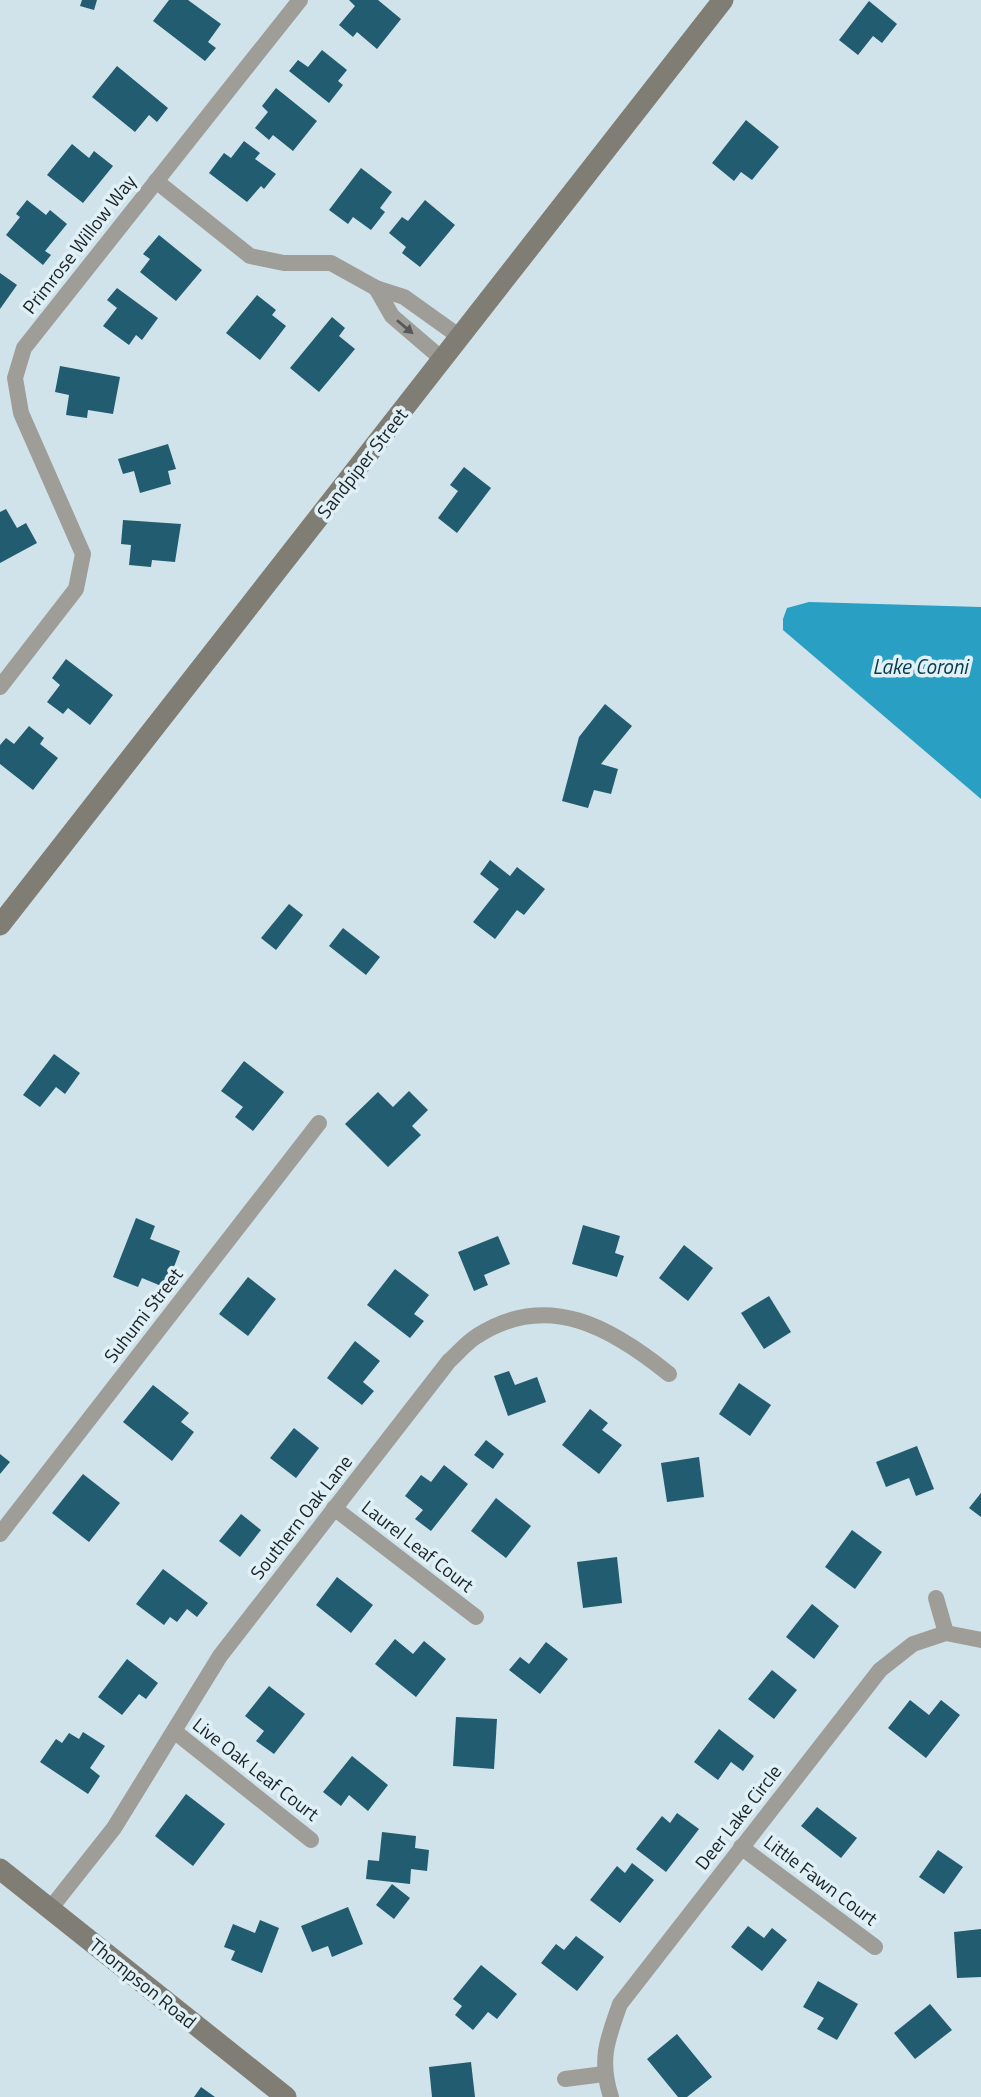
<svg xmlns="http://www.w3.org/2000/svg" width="981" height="2097" viewBox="0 0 981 2097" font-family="'Titillium Web',sans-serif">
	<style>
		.water { fill: #299fc4 }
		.building { fill: #215c70 }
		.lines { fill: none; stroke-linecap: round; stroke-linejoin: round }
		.street { stroke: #9f9d97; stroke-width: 16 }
		.secondary { stroke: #807d74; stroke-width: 21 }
		.oneway { fill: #575958 }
		.labels { text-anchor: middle; stroke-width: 7; stroke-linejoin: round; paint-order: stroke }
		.street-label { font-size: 19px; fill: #1c2225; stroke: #dff0f7 }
		.water-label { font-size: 21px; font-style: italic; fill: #073b4a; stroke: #dff0f7 }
	</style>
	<rect width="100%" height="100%" fill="#d1e3ea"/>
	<path class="water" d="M809 602 981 607V799L783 630V619L787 608Z"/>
	<g class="building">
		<path d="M82 0H97L94 10 80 6Z"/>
		<path d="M169 0H188L221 24 208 42 216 48 205 61 153 21Z"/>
		<path d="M349 0H378L401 19 377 49 357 32 353 37 339 25 355 6Z"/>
		<path d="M869 1 897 24 882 43 873 36 858 55 839 40Z"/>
		<path d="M322 50 347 70 338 81 343 85 329 103 289 71 298 60 308 67Z"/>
		<path d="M117 66 168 108 157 122 149 115 135 132 92 97Z"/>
		<path d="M276 88 317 121 293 151 273 135 269 140 255 128 268 112 262 106Z"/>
		<path d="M746 120 779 147 752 180 741 172 734 181 712 163Z"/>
		<path d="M244 141 260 153 255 159 276 174 264 189 261 186 247 202 209 173 224 153 231 158Z"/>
		<path d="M72 144 89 158 94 151 113 166 83 203 47 175Z"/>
		<path d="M361 168 392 192 380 208 385 212 371 230 353 217 348 224 329 210Z"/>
		<path d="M27 200 46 215 50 210 67 224 45 251 51 255 43 265 6 235 20 217 16 214Z"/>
		<path d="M425 200 455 225 420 267 402 253 406 247 389 233 402 217 408 221Z"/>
		<path d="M159 235 202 270 176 301 140 272 150 259 143 254Z"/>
		<path d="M0 273 17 285 0 309Z"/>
		<path d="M117 288 158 318 142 340 136 335 129 345 103 326 117 308 107 300Z"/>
		<path d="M257 295 276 310 272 315 286 326 260 360 226 333Z"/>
		<path d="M332 317 345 328 339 336 355 349 319 392 290 368Z"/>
		<path d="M60 366 120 377 113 414 88 410 87 418 66 415 69 395 55 392Z"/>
		<path d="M168 444 176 469 168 471 171 484 140 493 134 471 123 474 118 459Z"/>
		<path d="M464 467 491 488 457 533 438 518 458 491 450 485Z"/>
		<path d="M6 509 17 528 26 523 37 543 0 563V512Z"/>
		<path d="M123 520 181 524 175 562 152 560 151 567 129 565 131 545 121 544Z"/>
		<path d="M66 659 113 695 90 725 68 708 63 714 47 702 60 685 52 678Z"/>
		<path d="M605 704 632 726 601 764 618 769 611 794 594 790 588 808 562 801 579 737Z"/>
		<path d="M29 726 44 738 40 744 58 758 33 790 0 764V745L6 738 14 744Z"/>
		<path d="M490 860 510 876 517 867 545 889 524 915 517 910 495 939 473 922 499 889 480 874Z"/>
		<path d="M289 904 303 915 276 950 261 938Z"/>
		<path d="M343 928 380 957 366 975 329 946Z"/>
		<path d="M54 1054 80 1073 65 1094 56 1087 40 1107 23 1095Z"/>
		<path d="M244 1061 284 1092 253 1131 235 1117 243 1107 221 1091Z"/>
		<path d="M409 1091 428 1110 412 1126 421 1135 388 1167 345 1124 378 1092 393 1107Z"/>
		<path d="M136 1218 155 1226 150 1239 180 1251 166 1288 142 1278 138 1287 113 1277Z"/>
		<path d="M583 1225 620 1236 615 1253 624 1256 617 1277 572 1264Z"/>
		<path d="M498 1236 510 1264 484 1275 488 1285 474 1291 458 1252Z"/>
		<path d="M684 1245 713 1268 688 1301 659 1278Z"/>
		<path d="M395 1269 429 1295 414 1314 424 1321 410 1338 367 1305Z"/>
		<path d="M248 1277 276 1299 248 1336 219 1314Z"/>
		<path d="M769 1296 791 1332 764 1349 741 1313Z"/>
		<path d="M355 1341 380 1361 363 1382 374 1391 362 1405 327 1378Z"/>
		<path d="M509 1371 515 1385 537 1377 546 1402 508 1416 494 1376Z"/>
		<path d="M739 1383 771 1405 750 1436 719 1414Z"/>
		<path d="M153 1385 189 1413 181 1422 194 1432 172 1461 123 1422Z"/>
		<path d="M590 1409 608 1423 602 1430 622 1445 599 1474 562 1445Z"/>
		<path d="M294 1428 319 1448 296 1478 270 1458Z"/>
		<path d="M486 1440 504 1454 493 1469 474 1455Z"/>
		<path d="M917 1446 934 1489 916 1496 909 1478 886 1487 876 1462Z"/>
		<path d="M0 1454 10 1462 0 1474Z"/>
		<path d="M699 1457 704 1497 667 1502 661 1463Z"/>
		<path d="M444 1465 468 1484 431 1531 415 1519 423 1510 405 1496 421 1475 431 1482Z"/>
		<path d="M83 1474 120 1503 89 1542 52 1513Z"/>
		<path d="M981 1493V1517L969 1508Z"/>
		<path d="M496 1498 531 1526 506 1558 471 1531Z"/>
		<path d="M241 1514 261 1530 240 1557 219 1541Z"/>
		<path d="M852 1530 882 1552 855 1589 825 1567Z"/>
		<path d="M617 1557 622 1603 583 1608 577 1562Z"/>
		<path d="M163 1569 208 1603 197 1617 187 1609 177 1622 170 1617 164 1625 136 1604Z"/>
		<path d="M337 1577 373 1605 351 1633 316 1605Z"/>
		<path d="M812 1604 839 1626 814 1659 786 1637Z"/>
		<path d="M395 1639 413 1654 424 1641 446 1659 416 1697 375 1664Z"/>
		<path d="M546 1642 568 1659 540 1694 509 1670 520 1657 529 1664Z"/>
		<path d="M127 1659 158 1683 146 1699 139 1694 122 1715 98 1697Z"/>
		<path d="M772 1670 797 1690 774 1719 748 1699Z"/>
		<path d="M269 1686 305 1714 274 1754 256 1741 264 1731 245 1716Z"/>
		<path d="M910 1700 929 1715 941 1700 960 1715 926 1758 888 1728Z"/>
		<path d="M456 1717 497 1719 494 1769 453 1766Z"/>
		<path d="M719 1729 754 1756 743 1771 731 1762 718 1780 694 1762Z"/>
		<path d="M83 1732 105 1746 90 1768 100 1776 88 1794 40 1762 56 1739 62 1743 69 1733 79 1739Z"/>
		<path d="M352 1756 388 1785 368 1811 349 1795 341 1806 323 1792Z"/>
		<path d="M186 1794 225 1824 193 1866 155 1836Z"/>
		<path d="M817 1807 857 1838 841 1858 801 1826Z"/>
		<path d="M677 1813 699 1829 666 1872 636 1849 662 1816 670 1823Z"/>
		<path d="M382 1832 416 1836 415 1848 429 1850 427 1871 411 1869 410 1884 366 1879 368 1860 379 1861Z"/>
		<path d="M938 1850 963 1867 944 1894 919 1877Z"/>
		<path d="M632 1863 654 1880 620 1923 590 1900 617 1866 625 1873Z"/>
		<path d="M392 1884 410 1898 394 1919 376 1905Z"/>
		<path d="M348 1907 363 1944 332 1957 328 1946 312 1952 301 1926Z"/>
		<path d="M260 1920 279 1928 262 1973 231 1960 235 1951 224 1947 233 1924 255 1933Z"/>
		<path d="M748 1926 764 1938 772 1928 787 1940 762 1971 731 1947Z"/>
		<path d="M981 1929V1977L957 1978 954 1932Z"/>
		<path d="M576 1936 604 1957 577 1991 541 1963 556 1944 564 1950Z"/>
		<path d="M481 1965 517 1994 497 2019 488 2012 473 2030 455 2015 462 2006 453 1999Z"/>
		<path d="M818 1981 858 2004 837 2040 817 2029 824 2018 803 2007Z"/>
		<path d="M930 2004 952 2030 915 2059 894 2033Z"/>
		<path d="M677 2034 712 2077 687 2097H678L647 2059Z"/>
		<path d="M471 2062 475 2097H432L429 2067Z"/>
		<path d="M201 2087 215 2097H194Z"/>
	</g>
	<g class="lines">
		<g class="street">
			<path d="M156 181 250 256 284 263H331L376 288 404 297 460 337"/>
			<path d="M376 288 392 316 442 359"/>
			<path d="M0 687 76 589 83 554 21 413 15 378 24 348 300 0"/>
			<path d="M334 1508 476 1617"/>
			<path d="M0 1534 319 1123"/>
			<path d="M936 1598 946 1633"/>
			<path d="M174 1731 311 1840"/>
			<path d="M741 1847 875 1947"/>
			<path d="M50 1909 114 1828 220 1656 449 1361C458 1353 467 1342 477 1336 548 1290 612 1328 669 1374"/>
			<path d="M565 2079 604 2074"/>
			<path d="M611 2097C599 2060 607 2040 620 2004L880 1670 913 1644 946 1633 981 1640"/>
		</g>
		<g class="secondary">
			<path d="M0 925 723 0"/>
			<path d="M0 1869 286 2097"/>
		</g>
	</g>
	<defs><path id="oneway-solid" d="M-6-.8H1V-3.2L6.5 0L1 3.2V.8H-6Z" transform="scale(1.75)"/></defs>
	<use class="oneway" href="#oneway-solid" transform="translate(405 327) rotate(40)"/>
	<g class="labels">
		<g class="street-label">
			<text transform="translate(79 244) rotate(-52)" y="7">Primrose Willow Way</text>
			<text transform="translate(362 463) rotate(-52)" y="7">Sandpiper Street</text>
			<text transform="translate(143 1315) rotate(-52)" y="7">Suhumi Street</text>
			<text transform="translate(301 1517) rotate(-52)" y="7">Southern Oak Lane</text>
			<text transform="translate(418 1546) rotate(38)" y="7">Laurel Leaf Court</text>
			<text transform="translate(256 1769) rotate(38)" y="7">Live Oak Leaf Court</text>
			<text transform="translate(738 1817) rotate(-52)" y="7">Deer Lake Circle</text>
			<text transform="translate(821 1880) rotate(37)" y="7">Little Fawn Court</text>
			<text transform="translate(143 1983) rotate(39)" y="7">Thompson Road</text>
		</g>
		<g class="water-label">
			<text x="920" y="674">Lake Coroni</text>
		</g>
	</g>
</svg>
